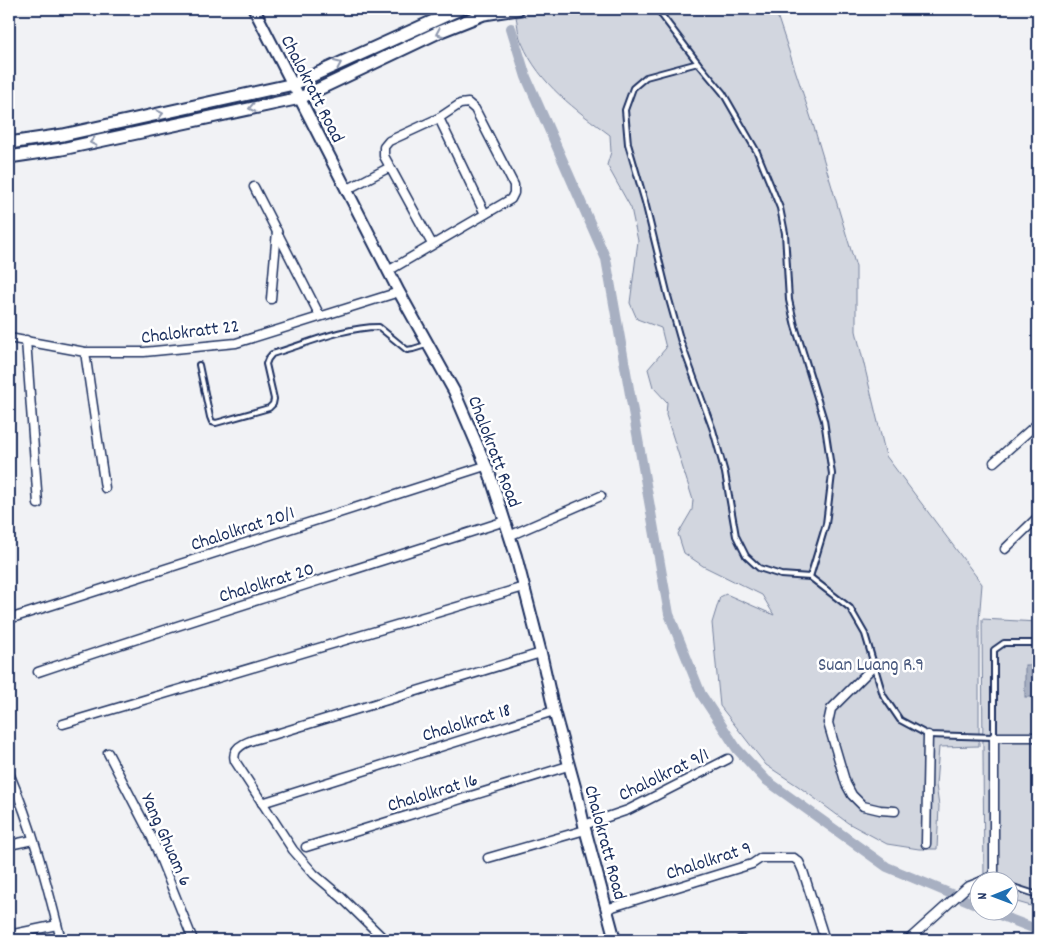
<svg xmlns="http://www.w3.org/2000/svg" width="1047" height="949" viewBox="0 0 1047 949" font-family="Dekko,sans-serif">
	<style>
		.green { fill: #d2d6df; stroke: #76829e }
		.water { fill: #a8b0c2; stroke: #707c9a }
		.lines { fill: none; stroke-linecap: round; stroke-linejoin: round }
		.canal { stroke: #a8b0c2; stroke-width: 10 }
		.service-casing { stroke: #1b2f5e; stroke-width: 8 }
		.minor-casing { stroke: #1b2f5e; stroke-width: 11 }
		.tertiary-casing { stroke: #1b2f5e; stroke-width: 14 }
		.secondary-casing { stroke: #1b2f5e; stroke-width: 15 }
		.service { stroke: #fff; stroke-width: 4 }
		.minor { stroke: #fff; stroke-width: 8 }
		.tertiary { stroke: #fff; stroke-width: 10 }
		.secondary { stroke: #fff; stroke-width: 11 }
		.oneway { stroke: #8d97ae }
		.labels { text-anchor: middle; stroke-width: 5; stroke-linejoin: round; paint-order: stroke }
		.street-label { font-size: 19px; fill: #1b2f5e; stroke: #fff }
		.park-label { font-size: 19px; fill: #49597e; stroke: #fff }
	</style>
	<rect width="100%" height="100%" fill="#f1f2f5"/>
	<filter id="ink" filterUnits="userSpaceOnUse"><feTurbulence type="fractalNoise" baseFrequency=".02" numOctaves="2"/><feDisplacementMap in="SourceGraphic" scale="10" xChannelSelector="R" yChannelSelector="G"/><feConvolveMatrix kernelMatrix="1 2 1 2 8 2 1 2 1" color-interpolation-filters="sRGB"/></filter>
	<g filter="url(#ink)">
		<g class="green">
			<path d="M582 9H775L813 124 856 267V331L886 456 982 584 979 621V746L939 747 936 785 939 806 937 849H919L887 844 848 823 798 786 766 765 720 706 712 623 720 597 726 594 774 615 762 595 703 566 684 553 678 534 692 510 693 500 666 415 667 402 653 387 648 369 666 348 661 328 637 319 630 303 638 241 631 208 607 165 611 152 610 135C575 109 540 85 522 43 518 36 518 25 516 17Z"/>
			<path d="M982 619 1038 622V908L1010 900V882L984 881Z"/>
		</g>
		<rect class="water" x="1025" y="665" width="13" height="32"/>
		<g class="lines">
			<g class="canal">
				<path d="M511 28 526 77 606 259 669 614 701 694 737 749 766 780 887 867 980 906"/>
				<path d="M992 912 1038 930"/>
			</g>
			<defs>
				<g id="service">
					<path d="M657 9 698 63 723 93 757 152 780 208 785 233 789 300 795 326 824 420 832 474 826 524 810 577"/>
					<path d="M698 63 646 77 633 88 625 110 628 144 645 202 668 296 681 342 713 430 725 473 736 536 746 556 759 568 781 575 810 577 850 608 865 634 883 695 900 720 928 735 994 737V650L1004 643H1038"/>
					<path d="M199 365 210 417 212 422 216 423 269 408 273 404 274 399 266 364 268 359 272 354C306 344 343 327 379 327L407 350 413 349 426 345"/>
					<path d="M994 875 1003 882"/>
					<path d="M1010 886 1038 895"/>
				</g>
				<g id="minor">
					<path d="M439 118 485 214"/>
					<path d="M254 187 320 316"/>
					<path d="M346 190 390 167"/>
					<path d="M388 271 511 199 514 193V185L475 109 468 103 460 104 439 118 389 141 384 147V156L432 244"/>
					<path d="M271 299 277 231"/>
					<path d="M9 338 85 352H144L236 343 399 292"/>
					<path d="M26 340 38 504"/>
					<path d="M85 352 105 488"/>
					<path d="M994 462 1038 423"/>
					<path d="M509 536 601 496"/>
					<path d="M1005 549 1038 517"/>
					<path d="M9 619 485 466"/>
					<path d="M874 666 831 709 828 723 846 784 852 795 863 806 880 810 895 811"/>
					<path d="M38 672C193 619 349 572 505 521"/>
					<path d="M63 724 524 587"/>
					<path d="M108 753 152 838 193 940"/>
					<path d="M9 773C32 826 47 884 61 940"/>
					<path d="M262 803 554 711"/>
					<path d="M584 825 628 810 728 759"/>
					<path d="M926 844 928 735"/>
					<path d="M9 845 33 840"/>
					<path d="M306 847 568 766"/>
					<path d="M488 858 585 830"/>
					<path d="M980 882 994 875V737H1038"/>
					<path d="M606 909 752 864 761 858H794L799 862 803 871 825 940"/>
					<path d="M9 935 57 925"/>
					<path d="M385 940 341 897 314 874 293 850 235 761C229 742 262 738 276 734L541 653"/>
					<path d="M740 940H742"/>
					<path d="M908 940 967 887 980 882"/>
				</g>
				<path id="tertiary" d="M254 9 399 292 454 391 490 475 516 556 541 653 554 711 577 794 584 825 615 940"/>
				<g id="secondary">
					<path d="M1037 9H1038"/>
					<path d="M9 143 63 135 294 84 460 9"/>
					<path d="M9 157 62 149 300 98 441 31 484 14 518 9"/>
				</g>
			</defs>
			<use href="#service" class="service-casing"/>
			<use href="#minor" class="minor-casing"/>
			<use href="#tertiary" class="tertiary-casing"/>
			<use href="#secondary" class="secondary-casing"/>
			<use href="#service" class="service"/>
			<use href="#minor" class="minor"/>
			<use href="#tertiary" class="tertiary"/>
			<use href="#secondary" class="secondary"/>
		</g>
		<defs><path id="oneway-chevron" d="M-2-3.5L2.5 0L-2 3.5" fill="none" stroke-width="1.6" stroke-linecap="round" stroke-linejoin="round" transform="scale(1.25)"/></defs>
		<g class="oneway">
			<use href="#oneway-chevron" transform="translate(439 33) rotate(156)"/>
			<use href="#oneway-chevron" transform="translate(338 64) rotate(-24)"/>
			<use href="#oneway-chevron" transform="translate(252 108) rotate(168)"/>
			<use href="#oneway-chevron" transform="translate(160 114) rotate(-12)"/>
			<use href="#oneway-chevron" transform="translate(93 142) rotate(168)"/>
		</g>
	</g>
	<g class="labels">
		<g class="street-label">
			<text transform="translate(314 88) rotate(63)" y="7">Chalokratt Road</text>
			<text transform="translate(190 330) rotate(-7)" y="7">Chalokratt 22</text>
			<text transform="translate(496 451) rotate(69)" y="7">Chalokratt Road</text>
			<text transform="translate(242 527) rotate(-18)" y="7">Chalolkrat 20/1</text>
			<text transform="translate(266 581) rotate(-17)" y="7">Chalolkrat 20</text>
			<text transform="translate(466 721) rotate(-17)" y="7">Chalolkrat 18</text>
			<text transform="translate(663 773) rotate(-26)" y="7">Chalolkrat 9/1</text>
			<text transform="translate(432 791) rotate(-17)" y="7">Chalolkrat 16</text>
			<text transform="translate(168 839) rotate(66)" y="7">Yang Ghuam 6</text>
			<text transform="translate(607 842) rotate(75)" y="7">Chalokratt Road</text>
			<text transform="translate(708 859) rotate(-18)" y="7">Chalolkrat 9</text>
		</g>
		<g class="park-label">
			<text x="871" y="670">Suan Luang R.9</text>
		</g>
	</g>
	<rect width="1047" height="949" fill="none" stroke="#fff" stroke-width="30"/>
	<rect x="15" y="15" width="1017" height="919" fill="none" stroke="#1b2f5e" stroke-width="2" filter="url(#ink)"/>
	<g transform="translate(994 896) rotate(269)"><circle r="24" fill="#ffffff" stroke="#a4acbf"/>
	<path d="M0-4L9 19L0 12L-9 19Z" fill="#1f6fb2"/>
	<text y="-8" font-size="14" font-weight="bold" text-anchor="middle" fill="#1b2f5e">N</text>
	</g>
</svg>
